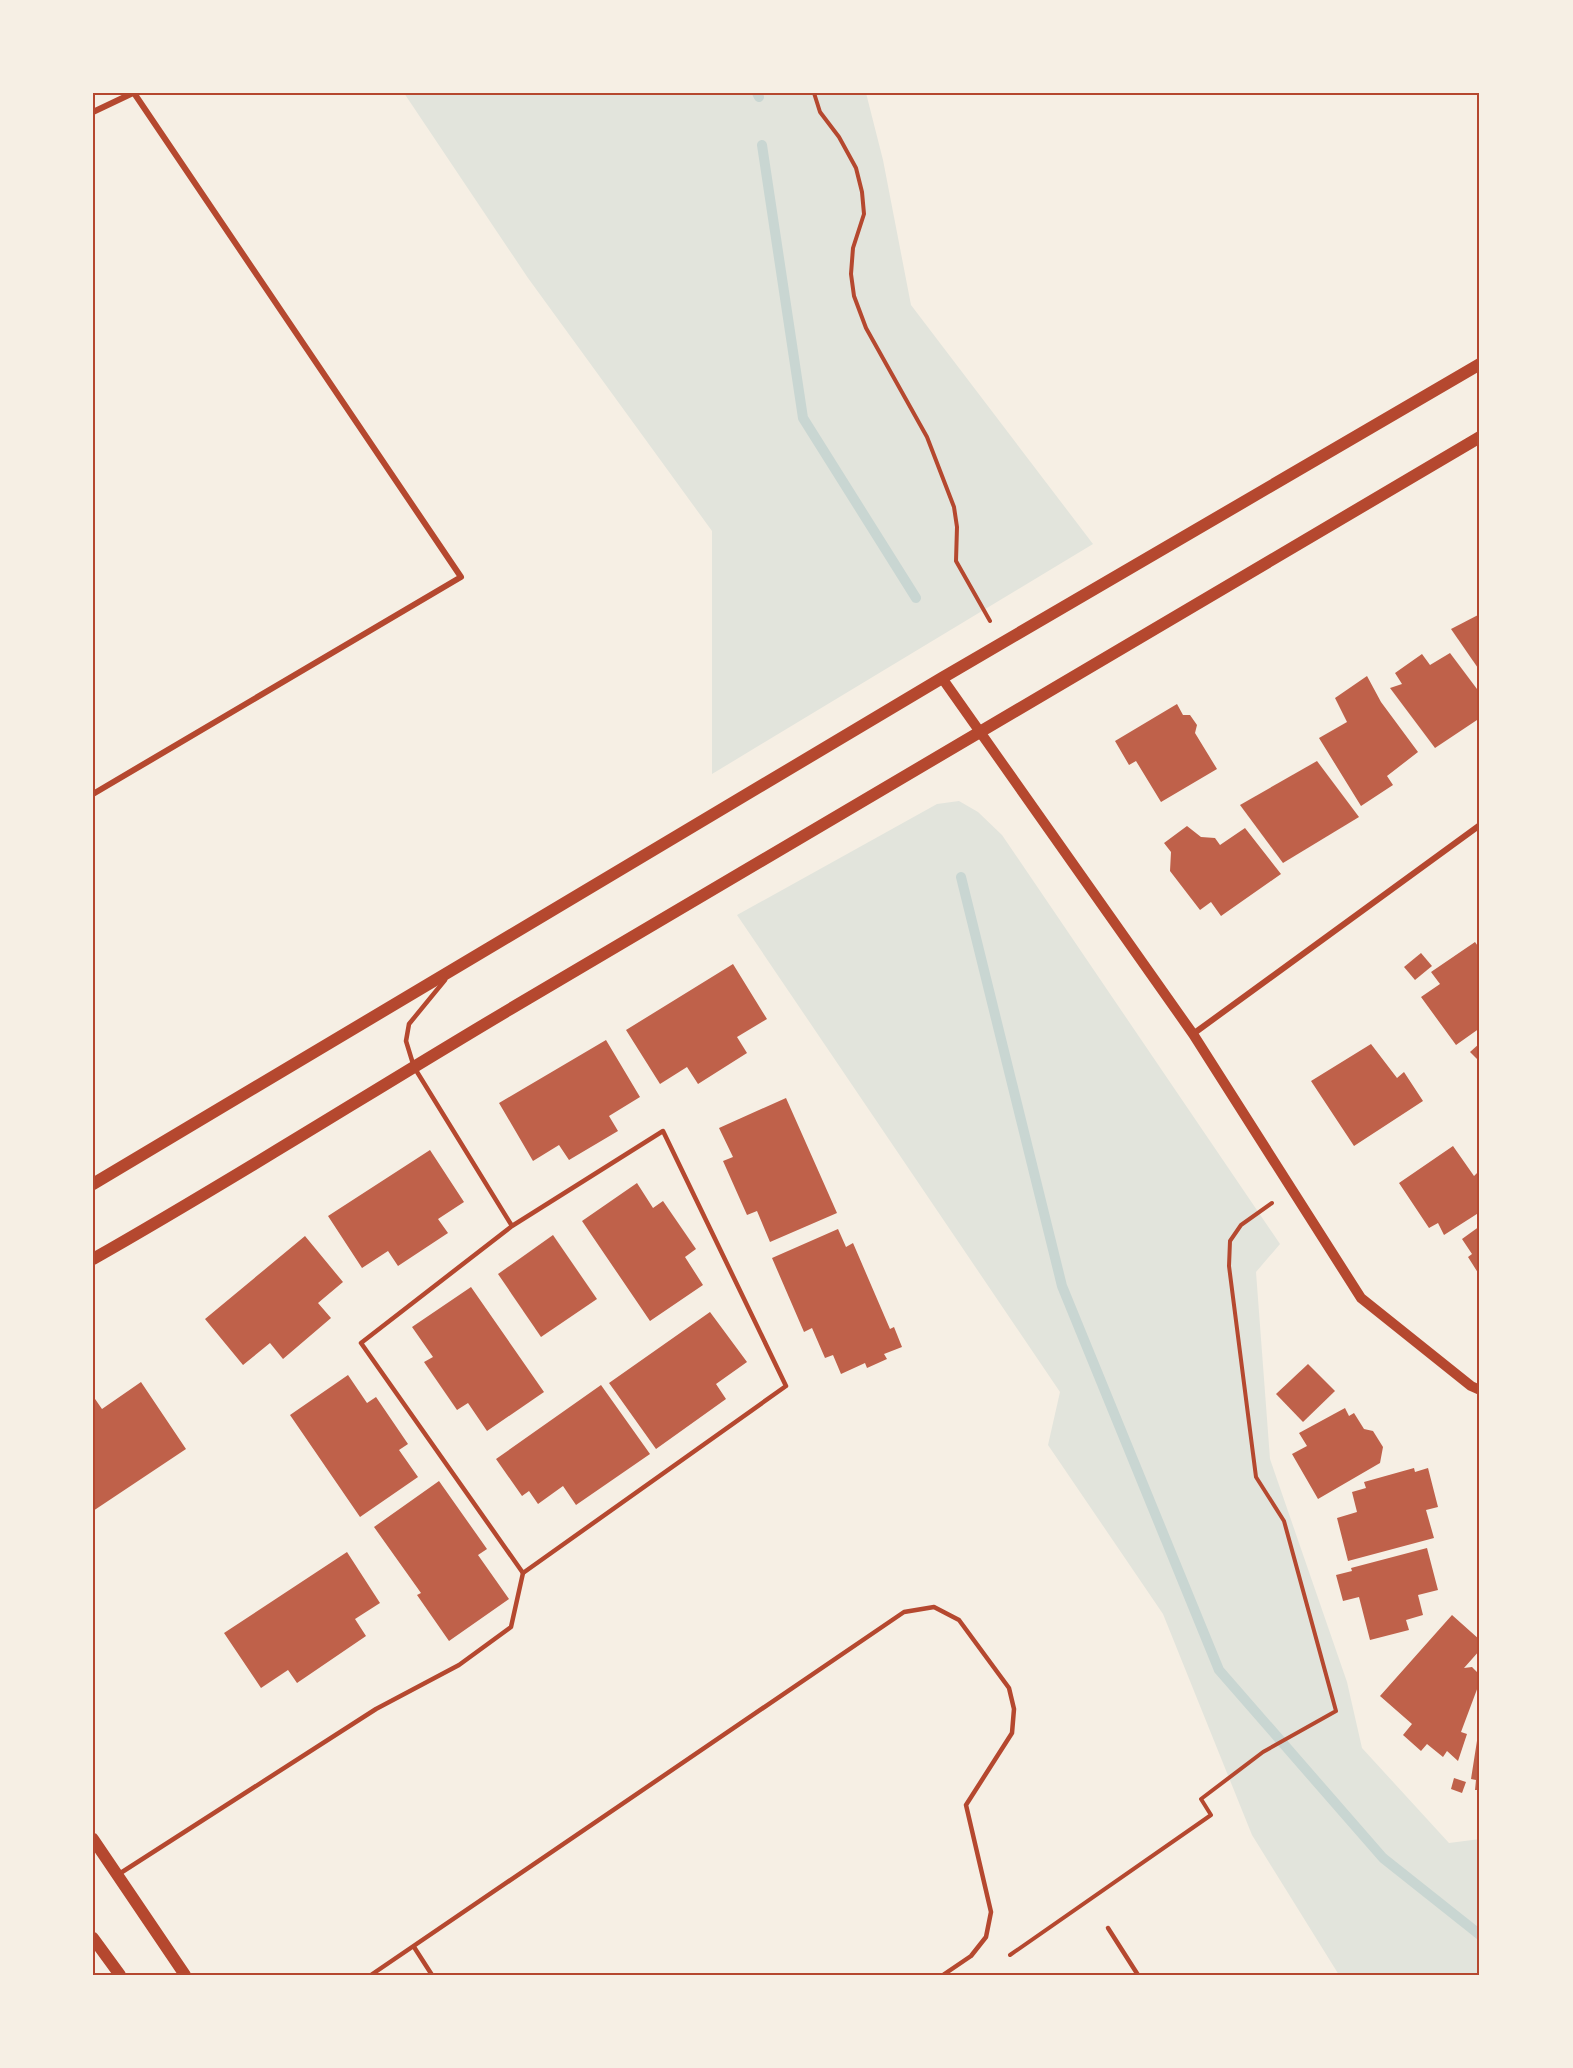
<svg xmlns="http://www.w3.org/2000/svg" width="1573" height="2068" viewBox="0 0 1573 2068" font-family="'Public Sans',sans-serif">
	<style>
		.green { fill: #e2e4dc }
		.lines { fill: none; stroke-linecap: round; stroke-linejoin: round }
		.stream { stroke: #c9d6d2; stroke-width: 10 }
		.building { fill: #bf614a }
		.path { stroke: #b5482f; stroke-width: 4 }
		.service { stroke: #b5482f; stroke-width: 4.5 }
		.minor { stroke: #b5482f; stroke-width: 6 }
		.tertiary { stroke: #b5482f; stroke-width: 10 }
		.secondary { stroke: #b5482f; stroke-width: 12 }
		.neatline { fill: none; stroke: #b5482f; stroke-width: 2 }
	</style>
	<rect width="100%" height="100%" fill="#f6efe4"/>
	<g class="green">
		<path d="M404 93H866L883 160 911 305 1093 544 712 774V531L528 278Z"/>
		<path d="M959 801 978 812 1002 835 1280 1244 1256 1272 1270 1459 1347 1682 1362 1748 1449 1843 1480 1839V1975H1339L1252 1835 1163 1614 1048 1445 1060 1392 737 915 937 804Z"/>
	</g>
	<g class="lines">
		<g class="stream">
			<path d="M757 93 759 97"/>
			<path d="M762 145 803 418 916 598"/>
			<path d="M961 877 1062 1286 1219 1670 1383 1858 1480 1935"/>
		</g>
	</g>
	<g class="building">
		<path d="M1480 614V671L1451 629Z"/>
		<path d="M1450 653 1480 693V718L1435 748 1390 688 1402 684 1395 673 1422 654 1430 665Z"/>
		<path d="M1367 676 1381 702 1418 752 1387 776 1393 785 1361 806 1319 738 1347 722 1335 698Z"/>
		<path d="M1177 704 1183 715H1190L1197 725 1195 733 1217 769 1161 802 1136 761 1129 765 1115 741Z"/>
		<path d="M1317 761 1359 817 1283 863 1240 805Z"/>
		<path d="M1187 826 1201 837 1215 838 1220 845 1245 828 1281 874 1221 916 1211 902 1200 910 1170 871 1171 852 1164 843Z"/>
		<path d="M1475 942 1480 949V1028L1456 1045 1421 997 1440 984 1431 972Z"/>
		<path d="M1421 953 1432 966 1415 980 1404 967Z"/>
		<path d="M733 964 767 1019 737 1037 747 1053 698 1084 687 1067 660 1084 626 1030Z"/>
		<path d="M606 1040 640 1097 609 1116 618 1131 569 1160 559 1145 533 1161 499 1103Z"/>
		<path d="M1480 1043V1062L1470 1052Z"/>
		<path d="M1371 1044 1397 1078 1404 1072 1423 1101 1354 1146 1311 1081Z"/>
		<path d="M786 1098 837 1213 770 1242 757 1211 747 1215 723 1161 733 1157 719 1128Z"/>
		<path d="M1453 1146 1474 1176 1480 1170V1212L1444 1235 1438 1223 1429 1228 1399 1183Z"/>
		<path d="M430 1150 464 1202 438 1219 448 1233 398 1266 388 1251 362 1268 328 1216Z"/>
		<path d="M637 1183 653 1208 663 1201 696 1249 685 1257 703 1285 650 1321 582 1221Z"/>
		<path d="M1480 1226V1276L1468 1257 1472 1254 1462 1239Z"/>
		<path d="M838 1229 846 1247 853 1243 890 1329 894 1327 902 1347 884 1354 887 1359 867 1368 865 1363 841 1374 833 1355 825 1358 812 1328 804 1332 772 1258Z"/>
		<path d="M553 1235 597 1299 541 1337 498 1274Z"/>
		<path d="M305 1236 343 1282 318 1303 331 1318 283 1359 270 1343 243 1365 205 1319Z"/>
		<path d="M471 1287 544 1392 487 1431 468 1403 457 1410 424 1362 433 1357 412 1327Z"/>
		<path d="M710 1312 747 1362 716 1384 726 1399 656 1449 609 1383Z"/>
		<path d="M1308 1364 1335 1391 1303 1422 1276 1394Z"/>
		<path d="M348 1375 367 1403 376 1397 408 1444 399 1450 418 1477 360 1517 290 1415Z"/>
		<path d="M141 1382 186 1449 93 1511V1396L102 1409Z"/>
		<path d="M601 1385 650 1454 576 1505 563 1486 538 1504 529 1491 522 1496 496 1459Z"/>
		<path d="M1345 1408 1349 1416 1354 1413 1364 1429 1373 1431 1383 1447 1380 1463 1318 1499 1292 1454 1307 1446 1299 1433Z"/>
		<path d="M1414 1468 1415 1472 1428 1468 1438 1507 1426 1510 1434 1538 1348 1561 1337 1518 1357 1512 1352 1492 1366 1488 1364 1482Z"/>
		<path d="M439 1481 487 1549 478 1555 509 1599 449 1641 417 1595 421 1593 374 1527Z"/>
		<path d="M1427 1548 1438 1590 1418 1595 1423 1615 1406 1620 1409 1630 1370 1640 1359 1597 1343 1601 1336 1575 1352 1571 1351 1568Z"/>
		<path d="M347 1552 380 1603 355 1619 366 1636 297 1683 288 1670 261 1688 224 1633Z"/>
		<path d="M1452 1615 1480 1640V1650L1464 1668 1472 1667 1479 1674V1684L1461 1732 1467 1734 1458 1761 1447 1751 1443 1757 1427 1744 1421 1751 1403 1735 1412 1724 1380 1696Z"/>
		<path d="M1479 1728H1480V1790H1475L1476 1780 1471 1779Z"/>
		<path d="M1454 1778 1466 1782 1462 1793 1451 1789Z"/>
	</g>
	<g class="lines">
		<g class="path">
			<path d="M814 93 820 112 839 137 856 168 862 192 864 214 853 248 851 274 854 296 866 328 927 437 954 507 957 527 956 561 990 621"/>
			<path d="M1010 1955 1211 1815 1201 1799 1263 1752 1336 1711 1284 1521 1256 1477 1229 1266 1230 1241 1241 1225 1272 1203"/>
		</g>
		<g class="service">
			<path d="M445 980 409 1024 406 1041 414 1067 512 1226 663 1131 786 1386 523 1573 361 1343 512 1226"/>
			<path d="M119 1874 376 1709 459 1665 511 1627 523 1573"/>
			<path d="M1108 1928 1138 1975"/>
			<path d="M414 1947 432 1975"/>
			<path d="M371 1975 904 1612 934 1607 959 1620 1009 1688 1014 1709 1012 1733 966 1805 991 1912 986 1937 971 1956 943 1975"/>
		</g>
		<g class="minor">
			<path d="M93 112 133 93"/>
			<path d="M93 794 461 577 134 93"/>
			<path d="M1193 1034 1480 825"/>
		</g>
		<path class="tertiary" d="M942 678 1193 1034 1361 1298 1471 1386 1480 1390"/>
		<g class="secondary">
			<path d="M93 1184 942 678 1480 364"/>
			<path d="M93 1259C236 1178 375 1089 517 1005 838 815 1159 626 1480 437"/>
			<path d="M93 1839 185 1975"/>
			<path d="M93 1938 120 1975"/>
		</g>
	</g>
	<rect width="1573" height="2068" fill="none" stroke="#f6efe4" stroke-width="189"/>
	<rect x="94" y="94" width="1384" height="1880" class="neatline"/>
</svg>
